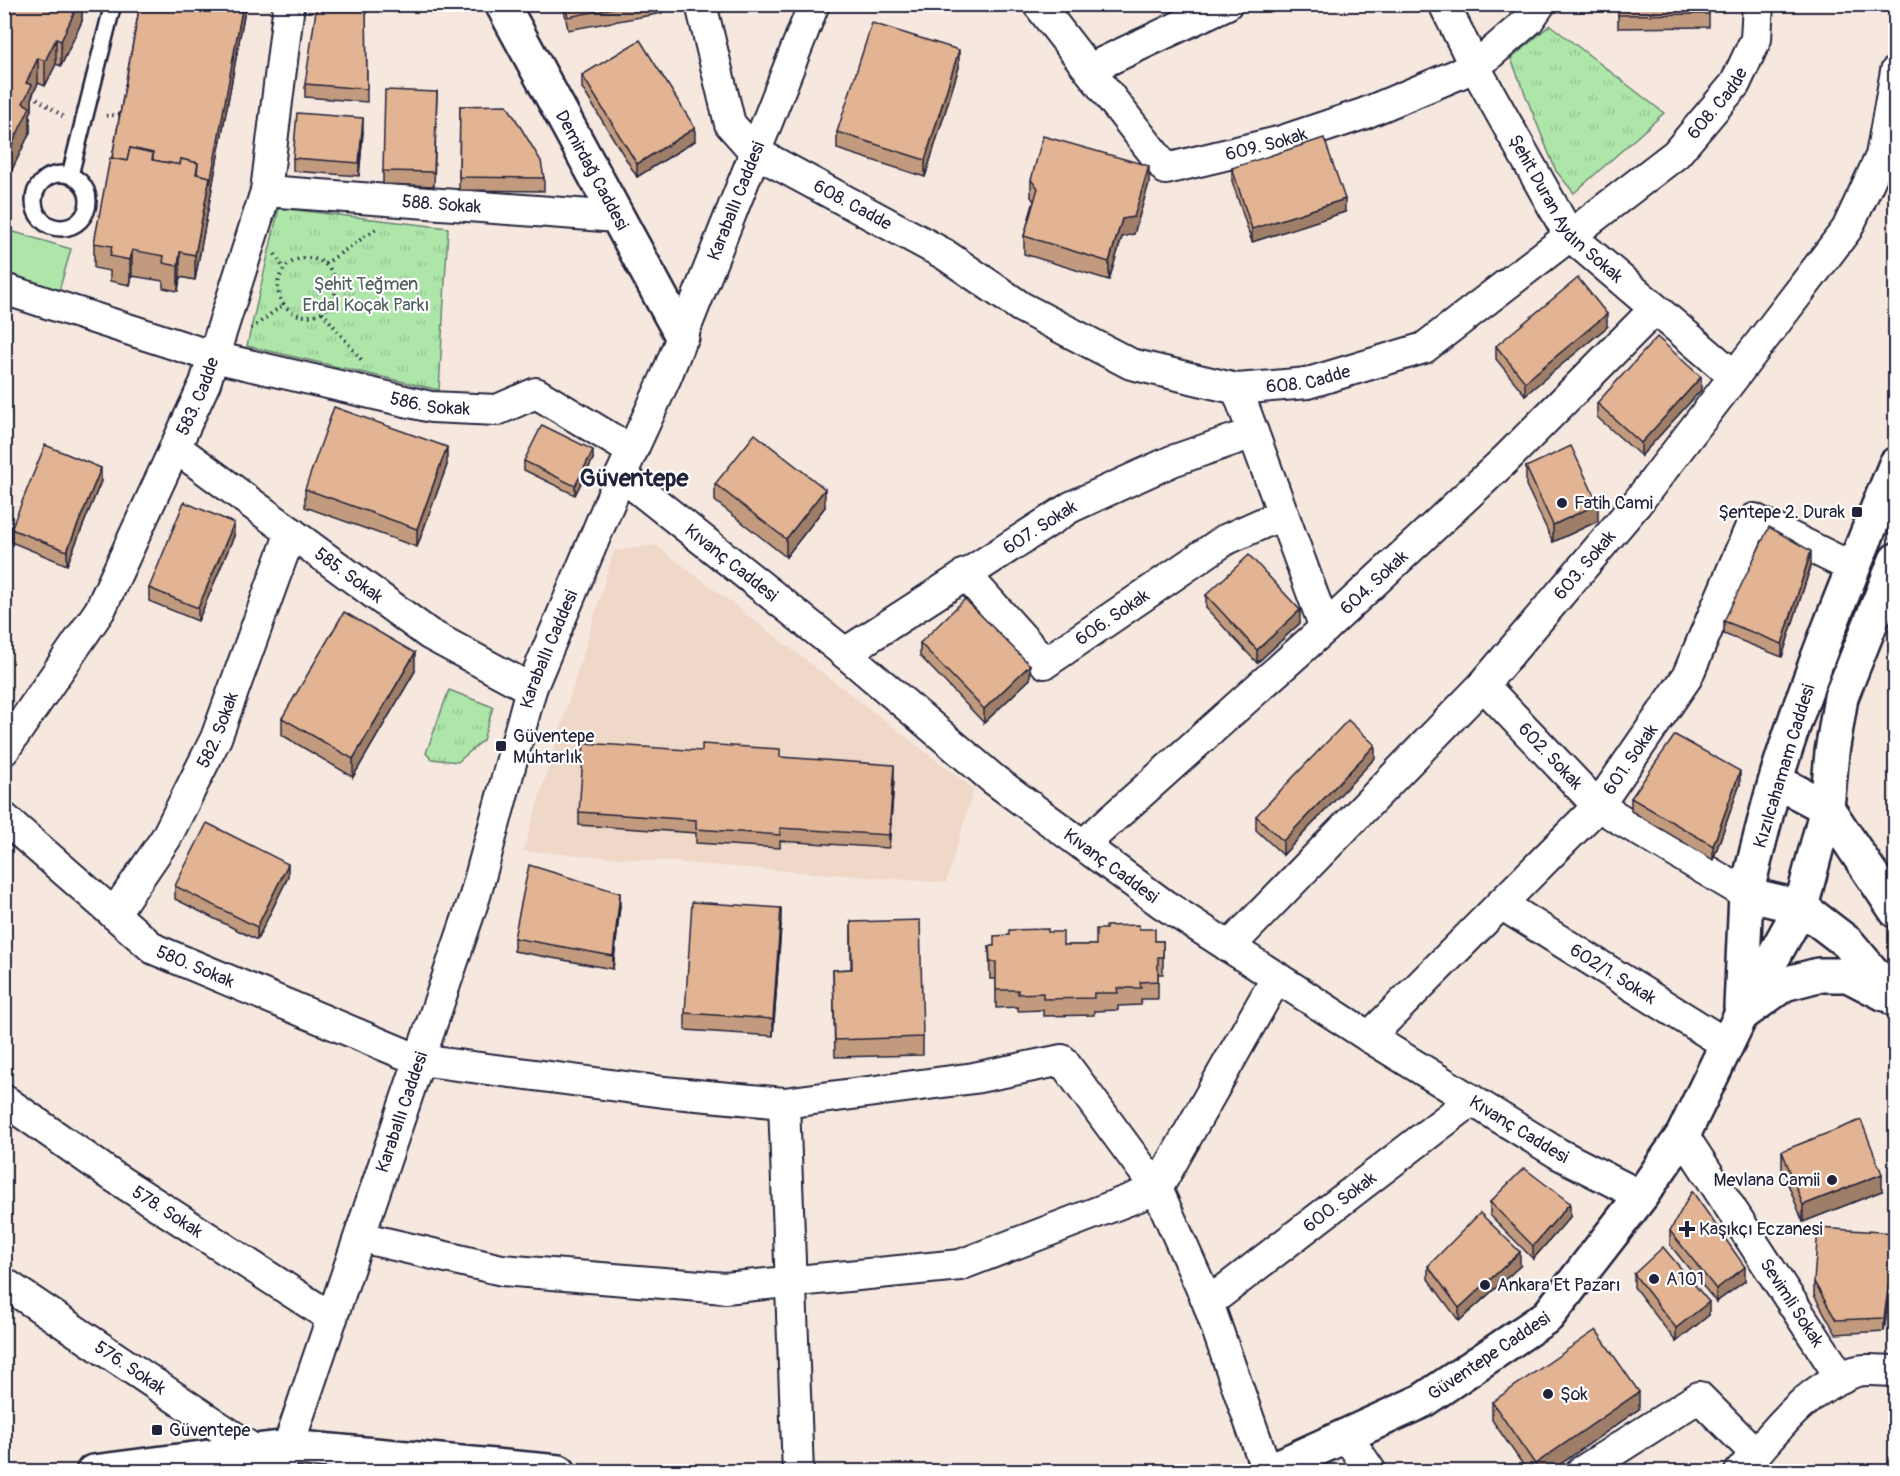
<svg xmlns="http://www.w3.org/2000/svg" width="1900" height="1476" viewBox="0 0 1900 1476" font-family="Pangolin,sans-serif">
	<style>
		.built { fill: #f0d8c8 }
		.grass { fill: url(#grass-tufts); stroke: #688472; stroke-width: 1.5 }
		.pitch { fill: #aee6aa; stroke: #688472; stroke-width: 1.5 }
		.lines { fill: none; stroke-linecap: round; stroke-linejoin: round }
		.service-casing { stroke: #22223b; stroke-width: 20 }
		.minor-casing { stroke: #22223b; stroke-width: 34 }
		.tertiary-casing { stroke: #22223b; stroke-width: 38 }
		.secondary-casing { stroke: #22223b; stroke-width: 38 }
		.path { stroke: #22223b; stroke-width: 4; stroke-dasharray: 1.5 4.5; stroke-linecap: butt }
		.service { stroke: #fff; stroke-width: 15 }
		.minor { stroke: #fff; stroke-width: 30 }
		.tertiary { stroke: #fff; stroke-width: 33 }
		.secondary { stroke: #fff; stroke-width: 33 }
		.wall { fill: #c29b7e; stroke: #22223b; stroke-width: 1.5 }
		.shaded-wall { fill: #9e7e67; stroke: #22223b; stroke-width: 1.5 }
		.building { fill: #e2b493; stroke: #22223b; stroke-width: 1.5 }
		.poi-dot { fill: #22223b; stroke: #fff; stroke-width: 2 }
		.labels { text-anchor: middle; stroke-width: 4.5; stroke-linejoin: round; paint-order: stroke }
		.street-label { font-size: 18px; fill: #22223b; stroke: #fff }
		.park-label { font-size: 18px; fill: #4c5d5c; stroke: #fff }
		.poi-label { font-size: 18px; fill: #22223b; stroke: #fff; text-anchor: start }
		.district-label { font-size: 24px; font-weight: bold; fill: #22223b; stroke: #fff }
	</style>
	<defs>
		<pattern id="grass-tufts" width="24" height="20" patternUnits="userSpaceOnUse" patternTransform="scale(1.5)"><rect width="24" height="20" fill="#aee6aa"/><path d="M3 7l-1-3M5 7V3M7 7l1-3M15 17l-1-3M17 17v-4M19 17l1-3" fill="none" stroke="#95c593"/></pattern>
	</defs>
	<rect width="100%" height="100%" fill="#f6e8df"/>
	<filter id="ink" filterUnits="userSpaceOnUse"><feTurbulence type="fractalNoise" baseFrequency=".0167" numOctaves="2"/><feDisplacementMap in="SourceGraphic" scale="12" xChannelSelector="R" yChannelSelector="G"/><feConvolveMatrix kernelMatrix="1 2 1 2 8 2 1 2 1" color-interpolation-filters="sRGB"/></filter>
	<g filter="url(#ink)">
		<path class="built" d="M656 545 974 789 946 883 523 851 614 551Z"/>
		<g class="grass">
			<path d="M1550 25 1664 113 1574 193 1556 171 1511 59Z"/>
			<path d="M279 208 448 228 439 390 247 346Z"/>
			<path d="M449 690 493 707 483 740 458 762 431 759 426 753Z"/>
		</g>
		<path class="pitch" d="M4 229 71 249 59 291 5 274Z"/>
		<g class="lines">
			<defs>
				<g id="service">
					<circle cx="61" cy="201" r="27"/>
					<path d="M70 175 113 4"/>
				</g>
				<g id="minor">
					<path id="s1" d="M701 4 730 124 755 152 944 254 1021 307 1131 364 1237 389 1308 383 1424 348 1676 154 1735 84 1756 39 1758 4"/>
					<path id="s2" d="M1038 4 1166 169 1282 141 1363 114 1475 67 1528 21 1540 4"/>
					<path id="s3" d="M1444 4 1475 67 1569 235 1734 376"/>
					<path d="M1089 69 1227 4"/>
					<path id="s4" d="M266 191 617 217"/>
					<path id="s5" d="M4 289 214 357 431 407 497 410 536 393 632 451"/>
					<path d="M1237 389 1325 628"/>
					<path id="s6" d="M175 447 429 634 531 689"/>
					<path id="s7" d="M621 475 845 653 993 779 1163 904 1369 1037 1559 1154 1641 1196"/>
					<path id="s8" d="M965 574 1045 663 1225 540 1283 514"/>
					<path id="s9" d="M845 653 1071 507 1172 461 1253 433"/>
					<path id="s10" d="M1483 685 1598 806 1746 894"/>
					<path id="s11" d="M4 750 100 610 205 383 266 191 289 4"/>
					<path id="s12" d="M4 818 154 949 419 1060 664 1092 784 1103 974 1078 1062 1060 1157 1189 1208 1303 1267 1471"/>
					<path id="s13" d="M1083 845 1325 628 1506 459 1655 309"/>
					<path id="s14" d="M1501 904 1726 1044"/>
					<path id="s15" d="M114 914 166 838 216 738 291 532"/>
					<path id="s16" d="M1229 947 1483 685 1637 503 1770 330 1847 229 1881 156 1896 71"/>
					<path id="s17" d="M1369 1037 1598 806 1687 677 1754 519 1853 568"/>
					<path id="s18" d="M4 1100 114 1177 332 1318"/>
					<path d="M784 1103 798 1472"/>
					<path id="s19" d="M1683 1135 1841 1378"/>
					<path d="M360 1237 502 1270 725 1288 960 1265 1157 1189 1277 977"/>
					<path id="s20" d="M4 1283 255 1451"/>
					<path id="s21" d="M1208 1303 1472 1100"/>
					<path d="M1346 1435 1371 1472"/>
					<path id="s22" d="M277 1472 288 1447 475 896 531 689 621 475 666 377 814 4"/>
					<path d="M1581 1472 1699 1397 1756 1454"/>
					<path d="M1740 1472C1773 1434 1805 1389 1854 1372 1865 1368 1883 1371 1896 1371"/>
				</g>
				<g id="tertiary">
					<path id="s23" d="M502 4 682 336"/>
					<path d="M1741 1007 1746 894"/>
					<path d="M93 1472 288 1447 559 1472"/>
					<path id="s24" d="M1266 1472 1422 1401 1548 1316 1641 1196 1683 1135 1741 1015 1801 907"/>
				</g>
				<g id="secondary">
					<path d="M1896 464C1853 568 1809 672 1776 779 1765 817 1756 856 1746 894L1801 907 1848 943 1896 1000"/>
					<path d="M1776 781 1827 808 1896 911"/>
					<path d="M1801 907 1827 808 1832 752 1841 697 1896 560"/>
					<path d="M1741 1015 1784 984 1818 975H1848L1885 994"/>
				</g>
			</defs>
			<use href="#service" class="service-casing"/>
			<use href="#minor" class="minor-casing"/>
			<use href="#tertiary" class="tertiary-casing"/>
			<use href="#secondary" class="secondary-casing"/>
			<g class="path">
				<path d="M32 95 64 117"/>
				<path d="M106 116 122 114"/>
				<path d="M275 254 284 269"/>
				<circle cx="307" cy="287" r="29"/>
				<path d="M325 264 379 227"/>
				<path d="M322 312 364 363"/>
				<path d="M251 329 284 304"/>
			</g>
			<use href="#service" class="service"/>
			<use href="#minor" class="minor"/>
			<use href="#tertiary" class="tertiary"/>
			<use href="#secondary" class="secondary"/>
		</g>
		<g class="wall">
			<path d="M82 4V21L61 66 56 64 45 86 38 83 32 96V110L30 114V132L8 178 4 177V5Z"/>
			<path d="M140 4H246L195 280 180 277 178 291 163 288V281L132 276 130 285 110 281V271L94 268V243L112 158Z"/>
			<path d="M366 4 367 102 305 97V84Z"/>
			<path d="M563 4H662V13L568 30Z"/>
			<path d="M1618 4H1709V27L1618 28Z"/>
			<path d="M959 67 925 177 837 149V132Z"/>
			<path d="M582 75 695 141 637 177 582 88Z"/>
			<path d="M437 92 434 186 383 184V171Z"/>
			<path d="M460 106 544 178V191L459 190Z"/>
			<path d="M363 132 359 176 293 171V158Z"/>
			<path d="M1232 168 1345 212 1252 242 1232 181Z"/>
			<path d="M1031 180 1149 183 1134 234 1122 237 1109 280 1024 254V236L1034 201 1031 197Z"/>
			<path d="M1607 327 1525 395 1496 359V346Z"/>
			<path d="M1701 390 1641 456 1597 417V403Z"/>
			<path d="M593 459 575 495 524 470V461Z"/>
			<path d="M447 465 417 547 305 507V489Z"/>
			<path d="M1526 467 1598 521 1553 542 1526 485Z"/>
			<path d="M101 481 67 565 11 542V529Z"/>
			<path d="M715 484 825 507 786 557 715 501Z"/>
			<path d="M234 536 198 621 149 601V588Z"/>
			<path d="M1811 565 1782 657 1724 634V621Z"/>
			<path d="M1206 595 1300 623 1257 663 1206 608Z"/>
			<path d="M920 643 1030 679 984 723 920 656Z"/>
			<path d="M415 671 353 777 282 735V718Z"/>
			<path d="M780 757 894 779 889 848 780 841V848L696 843V833L579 825V812Z"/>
			<path d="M1375 758 1283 855 1256 830V816Z"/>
			<path d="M1740 784 1713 860 1631 811V798Z"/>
			<path d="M288 877 257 940 175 899V886Z"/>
			<path d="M620 906 613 969 514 951V938Z"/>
			<path d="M851 922 923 1037V1055L835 1057 833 970 851 969Z"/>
			<path d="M781 926 773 1036 685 1030V1013Z"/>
			<path d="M1139 929 1155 941H1163V974H1158V999H1141V1005L1118 1006V1010L1094 1011V1015L1043 1016V1010L1018 1011V1007L996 1008V979H990L989 946H994L1009 935 1048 932 1063 945H1096Z"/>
			<path d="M1782 1151 1882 1191 1803 1222 1782 1169Z"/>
			<path d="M1490 1202 1570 1217 1533 1259 1490 1215Z"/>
			<path d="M1670 1231 1745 1281 1716 1302 1670 1245Z"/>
			<path d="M1896 1233V1250L1884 1331 1836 1334 1814 1295V1282Z"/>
			<path d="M1428 1266H1520L1459 1321 1428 1279Z"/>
			<path d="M1634 1274 1709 1315 1676 1342 1634 1287Z"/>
			<path d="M1492 1402 1639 1409 1549 1472H1528L1492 1420Z"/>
		</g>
		<g class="shaded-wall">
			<path d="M78 4H82V21L61 66V41Z"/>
			<path d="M243 4H246L195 280V255Z"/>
			<path d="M56 39V64L45 86V61Z"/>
			<path d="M959 50V67L925 177V160Z"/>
			<path d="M38 58V83L32 96V110L30 114V132L8 178V153L23 103 26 83Z"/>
			<path d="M363 118V132L359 176V163Z"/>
			<path d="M695 128V141L637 177V164Z"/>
			<path d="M1149 166V183L1134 234 1122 237 1109 280V262L1122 219Z"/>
			<path d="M1345 199V212L1252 242V229Z"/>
			<path d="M132 250V276L130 285V260Z"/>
			<path d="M180 252V277L178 291V266Z"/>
			<path d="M1607 314V327L1525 395V382Z"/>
			<path d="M10 329V346L4 364V346Z"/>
			<path d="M1701 377V390L1641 456V443Z"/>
			<path d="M447 447V465L417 547V529Z"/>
			<path d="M593 450V459L575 495V486Z"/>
			<path d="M101 468V481L67 565V551Z"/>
			<path d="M825 489V507L786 557V539Z"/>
			<path d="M1598 504V521L1553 542V525Z"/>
			<path d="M234 523V536L198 621V608Z"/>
			<path d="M1811 551V565L1782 657V644Z"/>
			<path d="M1300 610V623L1257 663V650Z"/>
			<path d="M415 653V671L353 777V759Z"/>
			<path d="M1030 665V679L984 723V709Z"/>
			<path d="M1375 745V758L1283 855V841Z"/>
			<path d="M894 765V779L889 848V835Z"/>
			<path d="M1740 771V784L1713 860V846Z"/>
			<path d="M288 864V877L257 940V927Z"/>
			<path d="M620 893V906L613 969V956Z"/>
			<path d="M781 908V926L773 1036V1019Z"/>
			<path d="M6 1121V1139L4 1142V1124Z"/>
			<path d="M1882 1174V1191L1803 1222V1205Z"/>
			<path d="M1570 1203V1217L1533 1259V1246Z"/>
			<path d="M1896 1237V1250L1884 1331V1318Z"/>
			<path d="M1520 1252V1266L1459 1321V1308Z"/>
			<path d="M1745 1267V1281L1716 1302V1289Z"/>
			<path d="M1709 1302V1315L1676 1342V1328Z"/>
			<path d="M1639 1392V1409L1549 1472H1535V1464Z"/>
		</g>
		<g class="building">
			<path d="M78 4 61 41 56 39 45 61 38 58 26 83 32 85 23 103 30 107 8 153 4 152 5 4Z"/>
			<path d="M140 4H243L210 184V177L197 174 198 163 181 159 180 165 153 160V153L130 148 127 161 112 158Z"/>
			<path d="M317 4H366L367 89 305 84Z"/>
			<path d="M565 4H635L568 17Z"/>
			<path d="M1618 4H1709V14L1618 15Z"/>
			<path d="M872 23 959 50 925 160 837 132Z"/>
			<path d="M640 40 695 128 637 164 582 75Z"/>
			<path d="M385 90 437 92 434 172 383 171Z"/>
			<path d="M507 105 541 161 544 178 459 177 460 106Z"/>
			<path d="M297 113 363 118 359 163 293 158Z"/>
			<path d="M1043 136 1149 166 1134 217 1122 219 1109 262 1024 236 1038 188 1031 180Z"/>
			<path d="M1324 138 1345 199 1252 229 1232 168Z"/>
			<path d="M130 148 153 153 152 160 180 165 181 159 198 163 196 174 210 177 195 255 180 252 178 266 163 263 164 256 132 250 130 260 110 256 112 246 94 243 110 158 127 161Z"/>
			<path d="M1578 278 1607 314 1525 382 1496 346Z"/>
			<path d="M4 327 10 329 4 346Z"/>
			<path d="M1657 337 1701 377 1641 443 1597 403Z"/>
			<path d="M334 407 447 447 417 529 305 489Z"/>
			<path d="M542 425 593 450 575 486 524 461Z"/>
			<path d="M755 434 825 489 786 539 715 484Z"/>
			<path d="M45 445 101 468 67 551 11 529Z"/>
			<path d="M1571 446 1598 504 1553 525 1526 467Z"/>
			<path d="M184 502 234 523 198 608 149 588Z"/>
			<path d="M1769 527 1811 551 1782 644 1724 621Z"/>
			<path d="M1249 555 1300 610 1257 650 1206 595Z"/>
			<path d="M965 599 1030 665 984 709 920 643Z"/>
			<path d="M344 612 415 653 353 759 282 718Z"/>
			<path d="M1348 720 1375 745 1283 841 1256 816Z"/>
			<path d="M1675 735 1740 771 1713 846 1631 798Z"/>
			<path d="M584 743 702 751V744L780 749V757L894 765 889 835 780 828V835L696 829V820L579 812Z"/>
			<path d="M207 823 288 864 257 927 175 886Z"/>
			<path d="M529 865 620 893 613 956 514 938Z"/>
			<path d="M692 902 781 908 773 1019 685 1013Z"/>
			<path d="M920 920 923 1037 835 1040 833 970 852 969 851 922Z"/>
			<path d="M1139 925V929H1155V941H1163V957H1158V981L1140 982 1141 988H1117L1118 993H1094V998L1043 999V993L1018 994V990H996V962H990L989 946H994V936L1009 935V930L1048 929V932H1063V945H1096V929H1106V926Z"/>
			<path d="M1861 1120 1882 1174 1803 1205 1782 1151Z"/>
			<path d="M1524 1168 1570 1203 1533 1246 1490 1202Z"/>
			<path d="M1692 1191 1745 1267 1716 1289 1670 1231Z"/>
			<path d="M1480 1213 1520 1252 1459 1308 1428 1266Z"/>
			<path d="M1818 1228 1896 1233 1884 1318 1836 1320 1814 1282Z"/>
			<path d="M1663 1247 1709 1302 1676 1328 1634 1274Z"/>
			<path d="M1596 1330 1639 1392 1535 1464 1492 1402Z"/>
		</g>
	</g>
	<g class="poi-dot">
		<circle cx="1562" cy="503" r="6"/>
		<rect x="1851" y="506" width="12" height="12" rx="3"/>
		<rect x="495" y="740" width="12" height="12" rx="3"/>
		<circle cx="1832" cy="1180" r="6"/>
		<path d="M1684 1220h6v6h6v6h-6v6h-6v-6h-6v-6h6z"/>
		<circle cx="1654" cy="1279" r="6"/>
		<circle cx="1485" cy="1285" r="6"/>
		<circle cx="1548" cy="1394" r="6"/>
		<rect x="151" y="1424" width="12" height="12" rx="3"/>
	</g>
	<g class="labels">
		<g class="street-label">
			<text dy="6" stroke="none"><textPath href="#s1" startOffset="1278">608. Cadde</textPath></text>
			<text dy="6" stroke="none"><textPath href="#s2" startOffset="312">609. Sokak</textPath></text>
			<text dy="6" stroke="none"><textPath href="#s23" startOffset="189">Demirdağ Caddesi</textPath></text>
			<text dy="6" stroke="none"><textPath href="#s22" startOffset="1353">Karaballı Caddesi</textPath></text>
			<text dy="6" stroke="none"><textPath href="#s4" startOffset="176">588. Sokak</textPath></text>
			<text dy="6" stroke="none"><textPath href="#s1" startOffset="272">608. Cadde</textPath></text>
			<text dy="6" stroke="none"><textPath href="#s3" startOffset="240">Şehit Duran Aydın Sokak</textPath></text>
			<text dy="6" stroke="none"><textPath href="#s1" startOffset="774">608. Cadde</textPath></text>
			<text dy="6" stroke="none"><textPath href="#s11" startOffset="405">583. Cadde</textPath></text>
			<text dy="6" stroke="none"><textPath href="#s5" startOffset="442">586. Sokak</textPath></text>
			<text dy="6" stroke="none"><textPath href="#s9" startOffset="232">607. Sokak</textPath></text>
			<text dy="6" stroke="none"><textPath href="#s7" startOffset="141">Kıvanç Caddesi</textPath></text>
			<text dy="6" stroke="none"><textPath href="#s16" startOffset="522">603. Sokak</textPath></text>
			<text dy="6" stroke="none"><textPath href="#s6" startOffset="216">585. Sokak</textPath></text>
			<text dy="6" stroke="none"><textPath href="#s13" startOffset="392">604. Sokak</textPath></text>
			<text dy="6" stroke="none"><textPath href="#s8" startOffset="201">606. Sokak</textPath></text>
			<text dy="6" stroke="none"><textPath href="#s22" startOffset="867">Karaballı Caddesi</textPath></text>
			<text dy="6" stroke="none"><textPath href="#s15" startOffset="212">582. Sokak</textPath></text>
			<text dy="6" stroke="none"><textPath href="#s10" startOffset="98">602. Sokak</textPath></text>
			<text dy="6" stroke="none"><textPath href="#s17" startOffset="382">601. Sokak</textPath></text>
			<text transform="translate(1784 766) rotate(-73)" y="6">Kızılcahamam Caddesi</text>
			<text dy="6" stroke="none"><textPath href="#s7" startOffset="627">Kıvanç Caddesi</textPath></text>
			<text dy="6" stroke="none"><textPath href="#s12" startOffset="244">580. Sokak</textPath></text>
			<text dy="6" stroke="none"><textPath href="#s14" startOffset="132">602/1. Sokak</textPath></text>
			<text dy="6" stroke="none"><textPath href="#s22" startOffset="381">Karaballı Caddesi</textPath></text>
			<text dy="6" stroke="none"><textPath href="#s7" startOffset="1113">Kıvanç Caddesi</textPath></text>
			<text dy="6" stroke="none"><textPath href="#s21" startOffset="166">600. Sokak</textPath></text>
			<text dy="6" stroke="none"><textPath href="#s18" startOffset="198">578. Sokak</textPath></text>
			<text dy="6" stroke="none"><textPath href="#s19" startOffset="200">Sevimli Sokak</textPath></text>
			<text dy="6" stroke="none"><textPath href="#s24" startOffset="252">Güventepe Caddesi</textPath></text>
			<text dy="6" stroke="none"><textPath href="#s20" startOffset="152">576. Sokak</textPath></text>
		</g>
		<g class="park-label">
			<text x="366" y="290">Şehit Teğmen<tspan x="366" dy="21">Erdal Koçak Parkı</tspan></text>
		</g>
		<g class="poi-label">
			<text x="1574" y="509">Fatih Cami</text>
			<text x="1845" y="518" text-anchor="end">Şentepe 2. Durak</text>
			<text x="513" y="742">Güventepe<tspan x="513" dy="21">Muhtarlık</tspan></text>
			<text x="1820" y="1186" text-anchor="end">Mevlana Camii</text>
			<text x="1699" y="1235">Kaşıkçı Eczanesi</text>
			<text x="1666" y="1285">A101</text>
			<text x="1497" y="1291">Ankara Et Pazarı</text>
			<text x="1560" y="1400">Şok</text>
			<text x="169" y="1436">Güventepe</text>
		</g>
		<g class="district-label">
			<text x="634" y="486">Güventepe</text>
		</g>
	</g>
	<rect width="1900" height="1476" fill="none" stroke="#fff" stroke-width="24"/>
	<rect x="12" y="12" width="1876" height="1452" fill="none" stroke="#22223b" stroke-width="2" filter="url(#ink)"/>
</svg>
